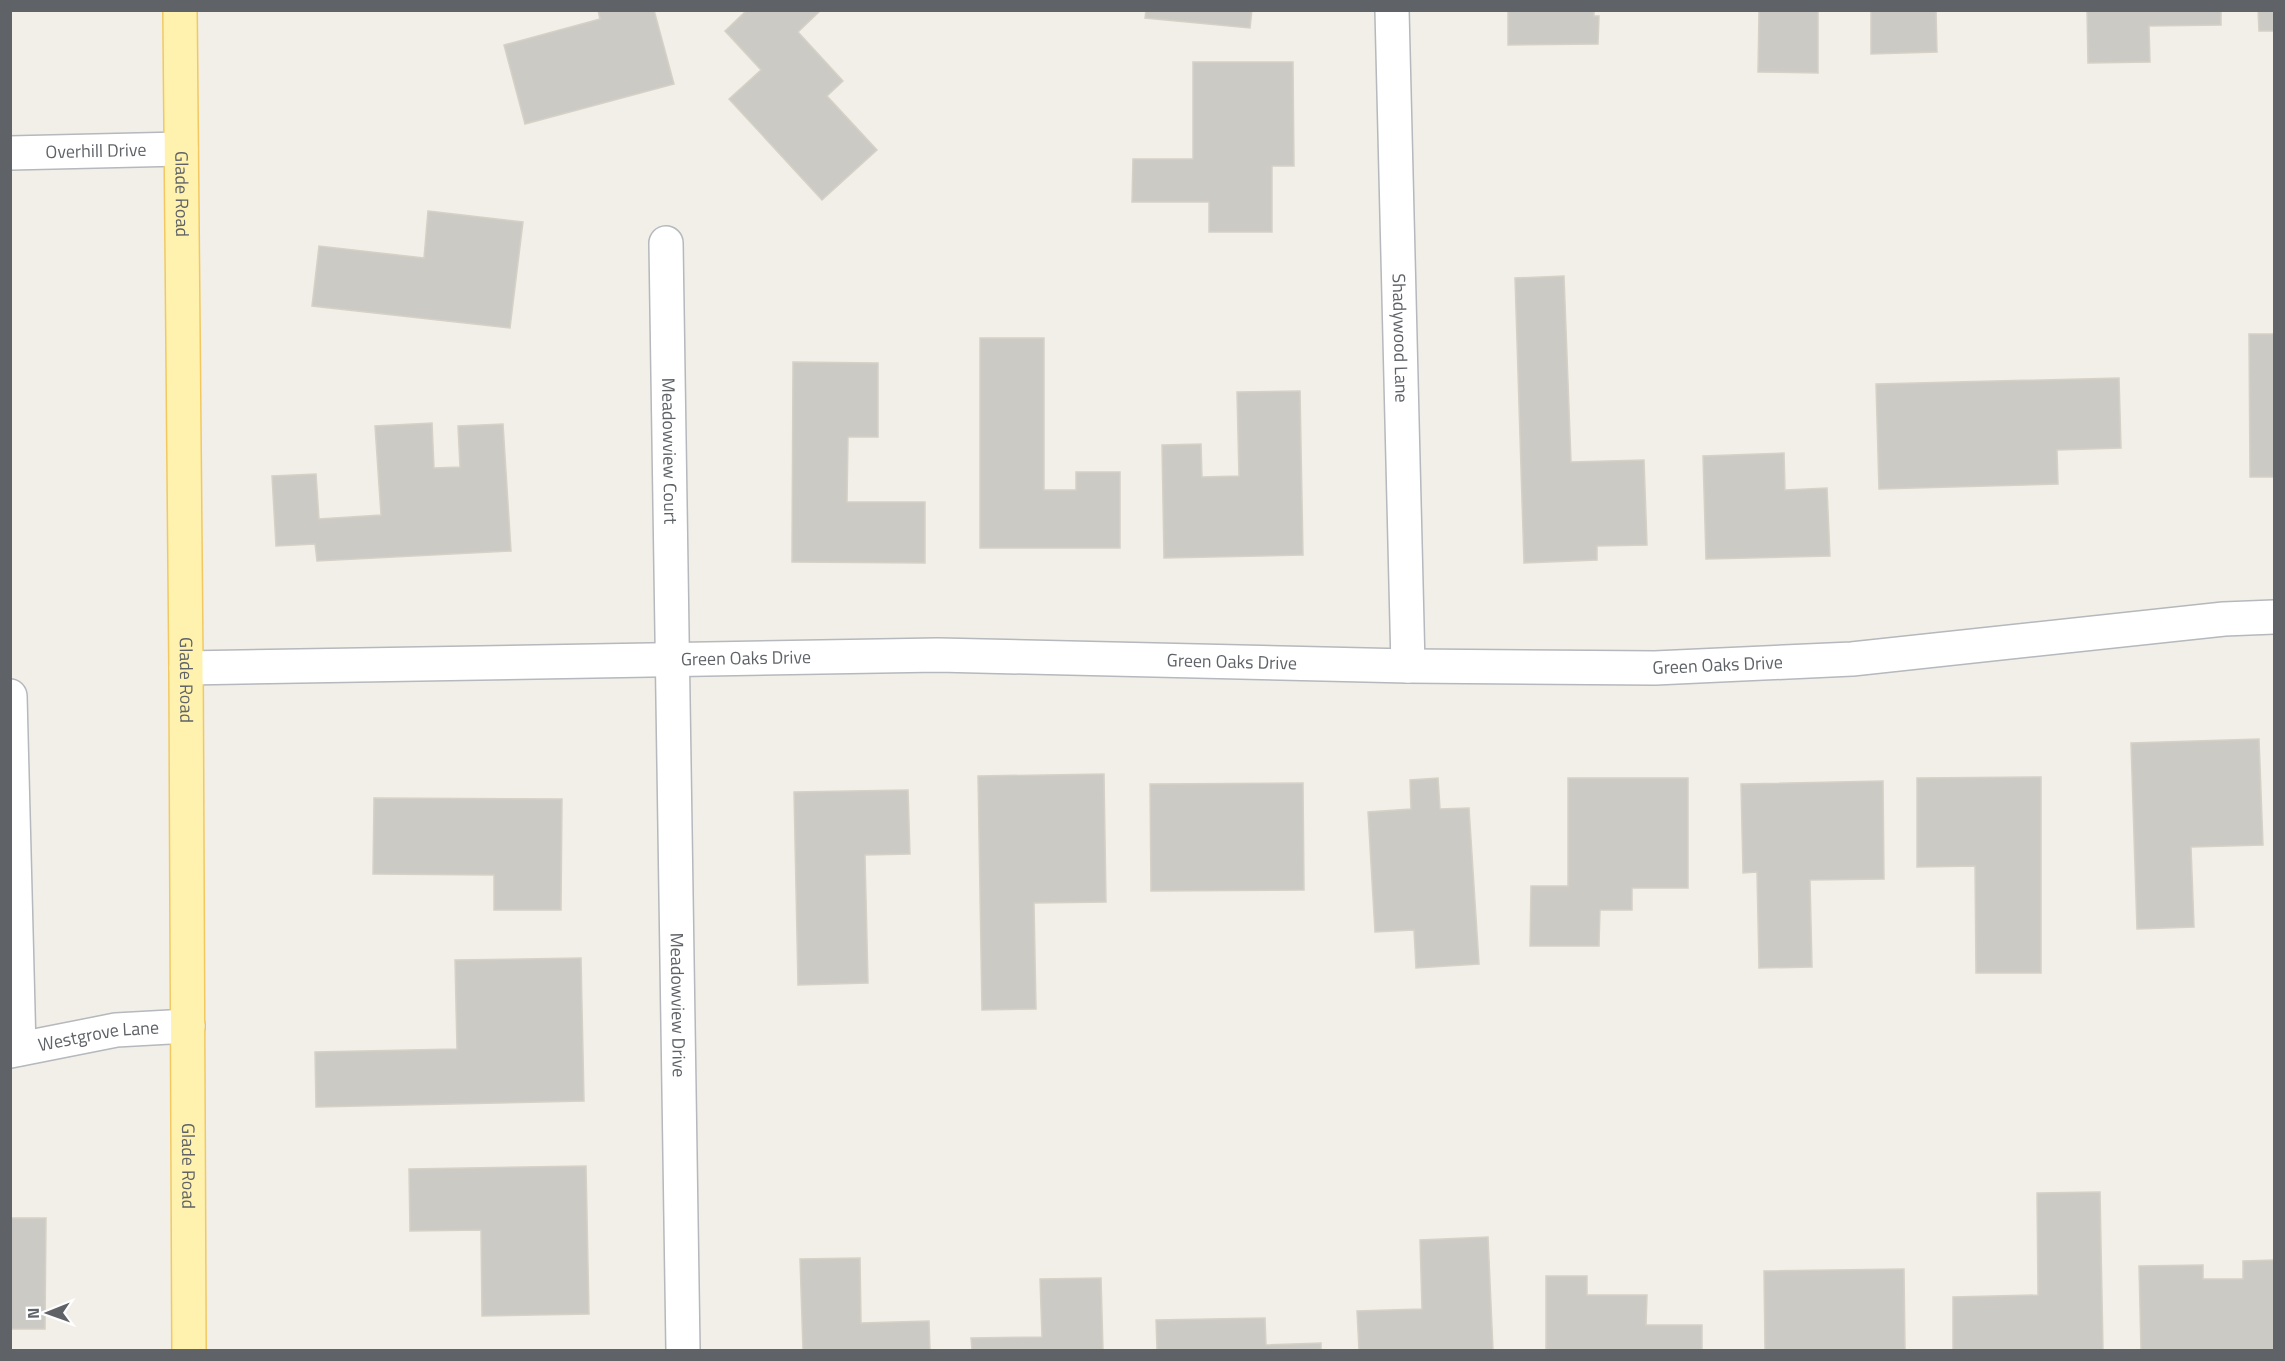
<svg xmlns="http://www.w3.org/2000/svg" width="2285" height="1361" viewBox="0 0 2285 1361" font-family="'Titillium Web',sans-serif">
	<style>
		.building { fill: #cccac5; stroke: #d6d1c6; stroke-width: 1.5 }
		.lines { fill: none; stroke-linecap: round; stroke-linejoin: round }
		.minor-casing { stroke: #b5b8bc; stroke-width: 36 }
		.major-casing { stroke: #f2c960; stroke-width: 36 }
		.minor { stroke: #fff; stroke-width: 33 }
		.major { stroke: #fff2af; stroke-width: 33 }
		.labels { text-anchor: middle; stroke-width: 5; stroke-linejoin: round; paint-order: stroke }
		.street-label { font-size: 18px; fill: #5f6368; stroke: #fff }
	</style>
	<rect width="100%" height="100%" fill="#f1efe8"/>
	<g class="building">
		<path d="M598 10H654L674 84 525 124 504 45 600 19Z"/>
		<path d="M747 10H821L798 32 843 81 827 96 877 150 822 200 729 99 761 70 725 31Z"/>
		<path d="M1146 10H1252L1250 28 1145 18Z"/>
		<path d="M1508 10H1594V16H1599L1598 44 1508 45Z"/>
		<path d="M1759 10H1818V73L1758 72Z"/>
		<path d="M1871 10H1936L1937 52 1871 54Z"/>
		<path d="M2087 10H2221V25L2149 26 2150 62 2088 63Z"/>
		<path d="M2258 10H2274V31H2259Z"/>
		<path d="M1193 62H1293L1294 166H1272V232H1209V202H1132L1133 159H1193Z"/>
		<path d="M428 211 523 222 510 328 312 306 319 246 424 258Z"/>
		<path d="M1564 276 1571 462 1644 460 1647 545 1597 546V560L1524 563 1515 278Z"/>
		<path d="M2249 334H2274V477H2250Z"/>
		<path d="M980 338H1044V490H1076V472H1120V548H980Z"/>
		<path d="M793 362 878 363V437H848L847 502H925V563L792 562Z"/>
		<path d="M2119 378 2121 448 2057 450 2058 484 1879 489 1876 384Z"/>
		<path d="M1300 391 1303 555 1164 558 1162 445 1201 444 1202 477 1239 476 1237 392Z"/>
		<path d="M432 423 434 468 460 467 458 426 503 424 511 551 317 561 315 544 276 546 272 476 316 474 319 519 381 515 375 426Z"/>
		<path d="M1784 453 1785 490 1827 488 1830 556 1706 559 1703 456Z"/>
		<path d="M2259 739 2263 845 2191 847 2194 927 2137 929 2131 743Z"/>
		<path d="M1104 774 1106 902 1034 903 1036 1009 982 1010 978 776Z"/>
		<path d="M2041 777V973H1976L1975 866 1917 867V778Z"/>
		<path d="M1438 778 1440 809 1469 808 1479 964 1416 968 1414 930 1375 932 1368 812 1411 809 1410 780Z"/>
		<path d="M1568 778H1688V888H1632V910H1600L1599 946H1530L1531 886H1568Z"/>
		<path d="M1883 781 1884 879 1810 880 1812 967 1759 968 1757 872 1743 873 1741 784Z"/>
		<path d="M1303 783 1304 890 1151 891 1150 784Z"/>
		<path d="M908 790 910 854 865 855 868 983 798 985 794 792Z"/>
		<path d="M374 798 562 799 561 910H494V875L373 874Z"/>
		<path d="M581 958 584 1101 316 1107 315 1052 457 1049 455 960Z"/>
		<path d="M586 1166 589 1314 482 1316 481 1230 410 1231 409 1169Z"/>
		<path d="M2100 1192 2103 1350H1953V1297L2038 1295 2037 1193Z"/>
		<path d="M10 1218H46L45 1329H10Z"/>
		<path d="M1488 1237 1493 1350H1359L1357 1311 1422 1309 1420 1240Z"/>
		<path d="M860 1258 861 1323 929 1321 930 1350H803L800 1259Z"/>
		<path d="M2274 1260V1350H2141L2139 1266 2203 1265V1279H2243V1261Z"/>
		<path d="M1904 1269 1905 1350H1765L1764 1271Z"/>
		<path d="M1546 1276H1587V1295H1647L1646 1325H1702V1350H1546Z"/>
		<path d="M1101 1278 1103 1350H972L971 1338 1042 1337 1040 1279Z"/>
		<path d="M1265 1318 1266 1345 1321 1343V1350H1157L1156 1320Z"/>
	</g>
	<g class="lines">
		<defs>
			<g id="minor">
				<path id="s1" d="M1392 10 1408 666"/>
				<path id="s2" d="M10 153 181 149"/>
				<path id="s3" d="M666 243 683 1350"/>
				<path id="s4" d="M186 668 938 655 1408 666 1655 668 1852 659 2224 619 2274 617"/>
				<path d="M10 696 19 1049"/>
				<path id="s5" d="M10 1051 116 1030 188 1026"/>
			</g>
			<g id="major">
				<path id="s6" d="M180 10 186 668 189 1350"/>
			</g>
		</defs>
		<use href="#minor" class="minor-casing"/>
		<use href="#major" class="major-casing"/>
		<use href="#minor" class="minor"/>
		<use href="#major" class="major"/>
	</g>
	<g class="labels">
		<g class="street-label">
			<text dy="6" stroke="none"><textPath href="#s2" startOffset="86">Overhill Drive</textPath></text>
			<text dy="6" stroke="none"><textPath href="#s6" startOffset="184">Glade Road</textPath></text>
			<text dy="6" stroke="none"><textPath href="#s1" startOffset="328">Shadywood Lane</textPath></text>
			<text dy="6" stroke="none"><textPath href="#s3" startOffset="208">Meadowview Court</textPath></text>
			<text dy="6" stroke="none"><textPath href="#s4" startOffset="560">Green Oaks Drive</textPath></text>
			<text dy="6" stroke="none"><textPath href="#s4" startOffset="1046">Green Oaks Drive</textPath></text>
			<text dy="6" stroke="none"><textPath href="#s4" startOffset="1532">Green Oaks Drive</textPath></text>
			<text dy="6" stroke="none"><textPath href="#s6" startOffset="670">Glade Road</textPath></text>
			<text dy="6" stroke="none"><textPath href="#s3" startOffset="762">Meadowview Drive</textPath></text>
			<text dy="6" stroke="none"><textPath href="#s5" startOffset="90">Westgrove Lane</textPath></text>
			<text dy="6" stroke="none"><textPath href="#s6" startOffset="1156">Glade Road</textPath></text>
		</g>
	</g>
	<rect width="2285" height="1361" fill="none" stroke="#5f6368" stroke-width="24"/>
	<g transform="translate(48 1313) rotate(269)" stroke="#ffffff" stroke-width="4.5" paint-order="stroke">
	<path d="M0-4.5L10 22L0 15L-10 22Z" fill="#5f6368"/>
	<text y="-9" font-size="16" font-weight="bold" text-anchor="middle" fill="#5f6368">N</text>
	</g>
</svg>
